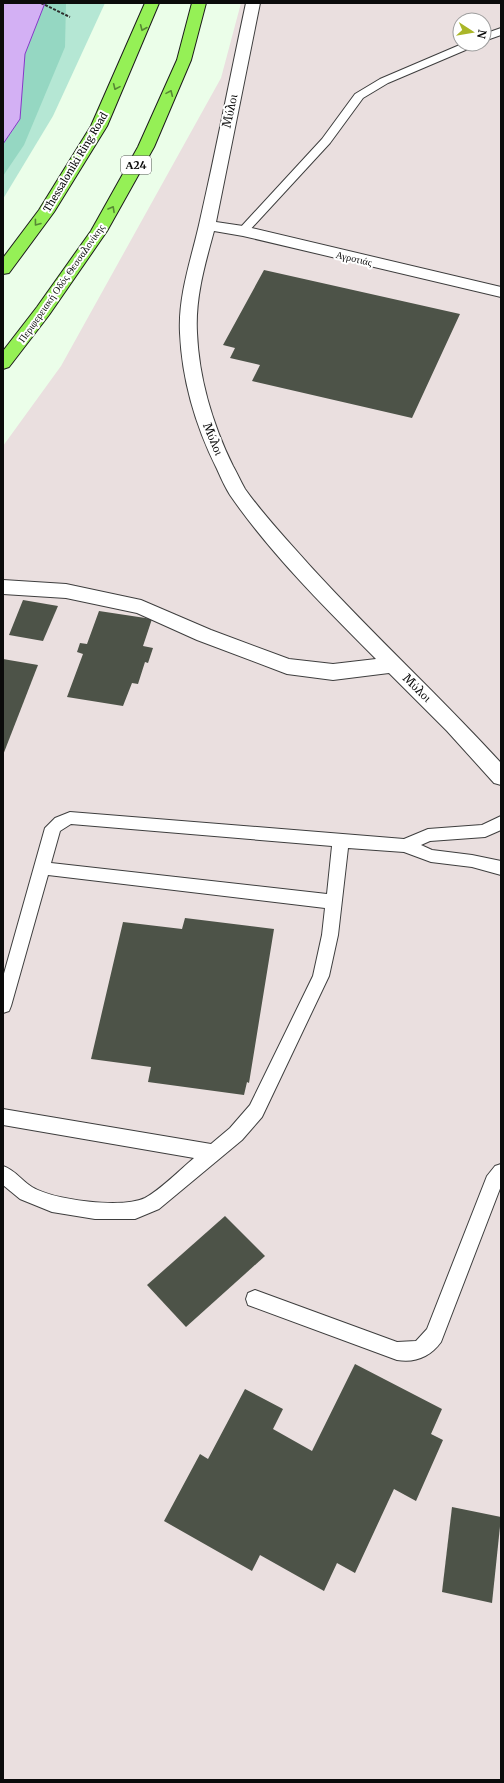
<svg xmlns="http://www.w3.org/2000/svg" width="504" height="1783" viewBox="0 0 504 1783" font-family="Merriweather,serif">
	<style>
		.industrial { fill: #eadfdf; fill-rule: evenodd }
		.green { fill: #b5e7d4 }
		.forest { fill: #95d7c2 }
		.water { fill: #d3b0f4; stroke: #8639c9 }
		.building { fill: #4d5348 }
		.lines { fill: none; stroke-linecap: round; stroke-linejoin: round }
		.lane-casing { stroke: #3e3e3e; stroke-width: 2 }
		.street-casing { stroke: #3e3e3e; stroke-width: 2 }
		.highway-casing { stroke: #1c1c1c; stroke-width: 2 }
		.path { stroke: #2d2d2d; stroke-width: 2; stroke-dasharray: 3 1.5; stroke-linecap: butt }
		.lane { fill: #fff; fill-rule: evenodd }
		.street { fill: #fff; fill-rule: evenodd }
		.highway { fill: #95f056; fill-rule: evenodd }
		.oneway { stroke: #578934 }
		.labels { text-anchor: middle; stroke-width: 4; stroke-linejoin: round; paint-order: stroke }
		.far-street-label { font-size: 10px; fill: #0b0b0b; stroke: #fff }
		.shield { fill: #fff; stroke: #545454; stroke-width: 1 }
		.shield-label { font-size: 11px; font-weight: bold; fill: #0b0b0b }
		.street-label { font-size: 12px; fill: #0b0b0b; stroke: #fff }
	</style>
	<rect width="100%" height="100%" fill="#ebfee9"/>
	<path class="industrial" d="M241 3H501V1780H3V446L61 366 221 78ZM460 20H484V44H460Z"/>
	<path class="green" d="M3 3H105L53 116 3 199Z"/>
	<path class="forest" d="M3 3H66L65 47 24 145 3 176Z"/>
	<path class="water" d="M3 3H45L25 54 20 119 3 144Z"/>
	<g class="building">
		<path d="M264 270 460 314 412 418 252 381 260 365 230 358 235 348 223 345Z"/>
		<path d="M23 600 58 606 43 641 9 635Z"/>
		<path d="M99 611 152 619 143 646 153 648 148 663 145 662 138 684 132 683 123 706 67 697 83 654 77 652 80 643 87 644Z"/>
		<path d="M3 659 38 665 3 755Z"/>
		<path d="M185 918 274 929 249 1083 247 1082 244 1095 148 1082 151 1067 91 1059 123 922 182 929Z"/>
		<path d="M225 1216 265 1256 186 1327 147 1285Z"/>
		<path d="M355 1364 442 1409 431 1434 443 1440 416 1501 394 1489 355 1573 337 1563 324 1591 260 1555 252 1571 164 1521 200 1454 208 1459 245 1389 283 1409 273 1429 312 1451Z"/>
		<path d="M452 1507 501 1517 492 1603 442 1592Z"/>
	</g>
	<g class="lines">
		<defs>
			<g id="lane">
				<path d="M501 28V35L484 41V34Z"/>
				<path d="M462 44H476L475 46 388 83 363 98 330 143 247 233H239L237 231 239 229 322 139 355 94 380 79Z"/>
				<path d="M70 812 404 839 428 829 482 825 501 816V830L485 837 430 841 421 845 432 850 472 855 501 861V875L472 867 431 862 404 852 348 848 338 935 329 976 262 1117 242 1140 159 1209 135 1219H95L52 1212 20 1199 3 1185V1166C15 1170 22 1181 32 1187 54 1200 122 1209 145 1198 160 1190 181 1169 194 1158L3 1125V1109L211 1144 230 1128 250 1105 313 976 322 935 325 908 48 875 11 1006 9 1011 3 1013V977L45 828 55 818ZM71 824 332 846 327 894 51 863 60 831Z"/>
				<path d="M501 1164V1186L441 1342C430 1357 415 1363 397 1360L248 1305 246 1299 248 1293 255 1290 397 1342 416 1341 427 1329 487 1176 495 1166Z"/>
			</g>
			<path id="street" d="M246 3H260L216 222 243 226 501 287V297L243 236 214 231C205 264 195 298 197 333 199 379 213 425 233 466 237 473 241 482 245 489 265 517 289 542 312 568 373 635 440 696 501 763V785L494 783 447 731 389 673 333 680 287 674 197 640 137 613 66 598 3 594V580L66 584 141 600 211 630 289 659 333 664 376 659C327 610 270 553 230 495 225 487 221 478 217 469 196 427 182 380 180 333 178 296 191 260 199 225 216 151 230 77 246 3Z"/>
			<g id="highway">
				<path d="M145 3H159L107 126 54 212 9 273 3 274V258L39 210 91 126Z"/>
				<path d="M192 3H206L191 60 154 147 107 231 49 315 9 367 3 369V351L37 307 91 231 138 147 177 60Z"/>
			</g>
		</defs>
		<use href="#lane" class="lane-casing"/>
		<use href="#street" class="street-casing"/>
		<use href="#highway" class="highway-casing"/>
		<path class="path" d="M41 3 70 17"/>
		<use href="#lane" class="lane"/>
		<use href="#street" class="street"/>
		<use href="#highway" class="highway"/>
	</g>
	<defs><path id="oneway-chevron" d="M-2-3.5L2.5 0L-2 3.5" fill="none" stroke-width="1.6" stroke-linecap="round" stroke-linejoin="round"/></defs>
	<g class="oneway">
		<use href="#oneway-chevron" transform="translate(143 28) rotate(113)"/>
		<use href="#oneway-chevron" transform="translate(116 87) rotate(114)"/>
		<use href="#oneway-chevron" transform="translate(170 93) rotate(-66)"/>
		<use href="#oneway-chevron" transform="translate(112 209) rotate(-61)"/>
		<use href="#oneway-chevron" transform="translate(37 223) rotate(127)"/>
	</g>
	<g class="labels">
		<g class="far-street-label">
			<text transform="translate(75 162) rotate(-59)" y="4">Thessaloniki Ring Road</text>
			<text transform="translate(354 258) rotate(13)" y="4">Αγροτιάς</text>
			<text transform="translate(61 283) rotate(-55)" y="4">Περιφερειακή Οδός Θεσσαλονίκης</text>
		</g>
		<rect class="shield" x="121" y="156" width="30" height="18" rx="3"/>
		<g class="shield-label">
			<text x="136" y="169">Α24</text>
		</g>
		<g class="street-label">
			<text transform="translate(230 111) rotate(-78)" y="4">Μύλοι</text>
			<text transform="translate(213 439) rotate(67)" y="4">Μύλοι</text>
			<text transform="translate(417 688) rotate(44)" y="4">Μύλοι</text>
		</g>
	</g>
	<rect width="504" height="1783" fill="none" stroke="#0b0b0b" stroke-width="8"/>
	<g transform="translate(472 32) rotate(102)"><circle r="19" fill="#ffffff" stroke="#9d9d9d"/>
	<path d="M0-3L7 15L0 10L-7 15Z" fill="#aab628"/>
	<text y="-6" font-size="11" font-weight="bold" text-anchor="middle" fill="#0b0b0b">N</text>
	</g>
</svg>
